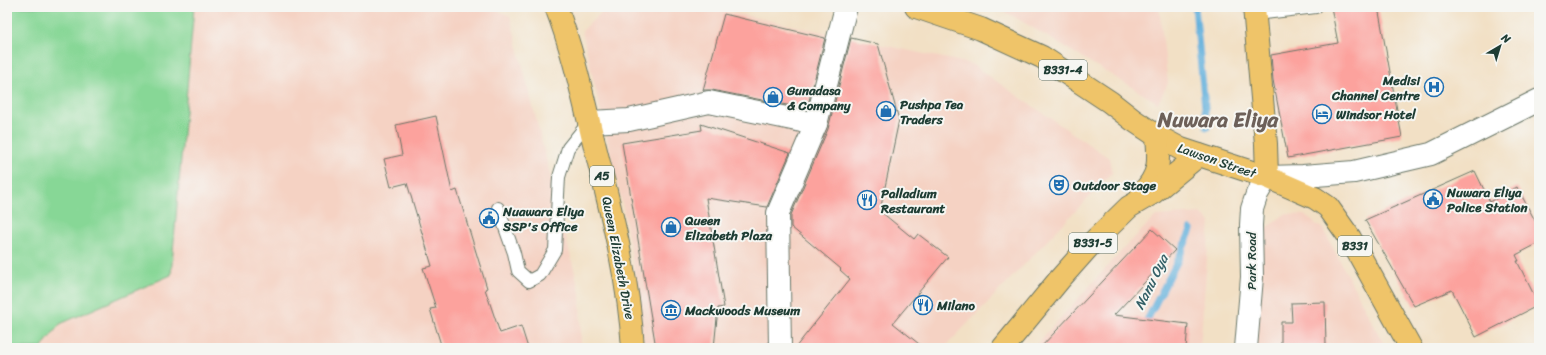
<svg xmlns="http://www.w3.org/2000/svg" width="1546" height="355" viewBox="0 0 1546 355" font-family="Sriracha,sans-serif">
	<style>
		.built { fill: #f5d2c3 }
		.green { fill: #87d796; stroke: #538a65 }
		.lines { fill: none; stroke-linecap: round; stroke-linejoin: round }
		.stream { stroke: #61afdb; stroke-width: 7 }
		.building { fill: #fca29d }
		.service-casing { stroke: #697667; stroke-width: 14 }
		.minor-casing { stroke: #697667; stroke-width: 24 }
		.tertiary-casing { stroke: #697667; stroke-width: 24 }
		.primary-casing { stroke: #697667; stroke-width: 24 }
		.trunk-casing { stroke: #697667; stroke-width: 24 }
		.service { stroke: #fff; stroke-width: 12 }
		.minor { stroke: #fff; stroke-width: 22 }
		.tertiary { stroke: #fff; stroke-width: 22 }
		.primary { stroke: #efc469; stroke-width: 22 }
		.trunk { stroke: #efc469; stroke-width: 22 }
		.labels { text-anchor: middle; stroke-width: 4; stroke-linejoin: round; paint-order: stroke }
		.shield { fill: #f6f6f2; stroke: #60746d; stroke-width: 1 }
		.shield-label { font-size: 12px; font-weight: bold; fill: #1f3d34 }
		.poi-label { font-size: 13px; font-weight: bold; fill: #1f3d34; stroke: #f6f6f2; text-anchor: start }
		.street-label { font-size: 13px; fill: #1f3d34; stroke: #f6f6f2 }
		.water-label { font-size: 14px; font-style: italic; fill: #335f66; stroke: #f6f6f2 }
		.town-label { font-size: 21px; font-weight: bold; fill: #6c6059; stroke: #f6f6f2 }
	</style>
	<rect width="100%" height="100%" fill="#f6f6f2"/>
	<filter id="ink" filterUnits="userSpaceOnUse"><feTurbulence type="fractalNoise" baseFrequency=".025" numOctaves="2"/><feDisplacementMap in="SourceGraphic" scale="8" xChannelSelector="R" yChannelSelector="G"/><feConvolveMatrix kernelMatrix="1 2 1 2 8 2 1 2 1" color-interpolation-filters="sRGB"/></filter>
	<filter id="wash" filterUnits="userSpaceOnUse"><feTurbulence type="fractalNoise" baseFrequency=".012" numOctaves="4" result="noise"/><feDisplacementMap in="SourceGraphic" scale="16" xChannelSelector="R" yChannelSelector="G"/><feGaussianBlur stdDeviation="0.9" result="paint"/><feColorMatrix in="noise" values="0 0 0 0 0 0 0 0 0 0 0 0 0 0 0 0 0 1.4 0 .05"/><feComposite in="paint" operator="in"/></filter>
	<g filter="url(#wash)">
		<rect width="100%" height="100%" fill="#f2e0c5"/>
		<g class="built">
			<path d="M194 7H491L510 16 580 293 581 348H41L60 324 171 275Z"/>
			<path d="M607 7H707L971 64 1109 158 1112 173 944 348H644L636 281 623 207 582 31Z"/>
			<path d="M992 7H1159L1168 83 1158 103 1013 16Z"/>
			<path d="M1201 213 1210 222 1200 348H1033L1128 244 1156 216Z"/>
			<path d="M1285 214 1304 215 1323 229 1386 348H1254L1263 238 1267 228Z"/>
		</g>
		<path class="green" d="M7 7H194L171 275 60 324 41 348H7Z"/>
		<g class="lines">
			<g class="stream">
				<path d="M1195 7 1207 127"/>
				<path d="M1146 328 1147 320 1177 262 1191 230"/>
			</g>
		</g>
		<g id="blocks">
			<g class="building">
				<path d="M1331 7H1378L1402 137 1288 158 1273 80 1271 55 1338 43Z"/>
				<path d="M724 14 825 38 807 109 712 90H703Z"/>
				<path d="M851 38 878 44 899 120 880 211 914 239 918 234 948 257 893 323 924 348H795L850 279 840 270 841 269 791 227V215L828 129Z"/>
				<path d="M436 116 452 192 457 190 487 288 485 289 500 333 521 326 528 348H442L430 309 436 308 423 268 432 266 407 183 391 187 384 159 402 155 396 125Z"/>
				<path d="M701 124 790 153 767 207 706 198 724 307 718 308 714 348H656L622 143 702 130Z"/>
				<path d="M1475 171 1490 202 1517 187 1539 228V243L1516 255 1519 261H1517L1539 305 1476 337 1452 290 1414 306 1365 220Z"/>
				<path d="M1152 229 1175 250 1114 315 1188 324 1186 348H1040Z"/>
				<path d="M1325 302 1326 346 1281 348V322H1292L1291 303Z"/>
			</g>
		</g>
	</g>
	<g filter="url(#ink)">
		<use href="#blocks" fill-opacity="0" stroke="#697667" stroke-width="1"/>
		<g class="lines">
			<defs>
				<g id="service">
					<path d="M1255 14 1316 7"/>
					<path d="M498 208 514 253 518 271 529 281 540 275 555 250 559 177 568 148 589 122"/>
				</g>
				<g id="minor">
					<path d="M589 122 629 120 709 102 816 124 846 7"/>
					<path d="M780 348 778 213 816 124"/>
				</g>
				<path id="tertiary" d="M1246 348 1252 277 1251 225 1252 209 1257 194 1267 177 1303 176 1354 172 1431 154 1539 100"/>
				<g id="primary">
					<path d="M916 7 981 29 1042 57 1110 102 1133 120 1157 136 1181 149 1267 177 1315 198 1328 207 1350 238 1411 348"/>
					<path d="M1254 7 1266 144 1267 177"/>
					<path d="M1142 193C1161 174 1159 160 1157 136"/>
					<path d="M1003 348 1059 280 1091 244 1129 207 1153 193 1199 155"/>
				</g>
				<path id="trunk" d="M556 7C574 53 584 103 596 151 612 215 629 281 633 348"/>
			</defs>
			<use href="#service" class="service-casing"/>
			<use href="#minor" class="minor-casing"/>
			<use href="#tertiary" class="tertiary-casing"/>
			<use href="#primary" class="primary-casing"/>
			<use href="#trunk" class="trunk-casing"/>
			<use href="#service" class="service"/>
			<use href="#minor" class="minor"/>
			<use href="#tertiary" class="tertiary"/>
			<use href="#primary" class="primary"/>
			<use href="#trunk" class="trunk"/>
		</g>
	</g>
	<defs>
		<symbol id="hospital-ring" viewBox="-11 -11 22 22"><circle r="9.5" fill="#f6f6f2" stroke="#1f6fb2" stroke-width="1.5"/><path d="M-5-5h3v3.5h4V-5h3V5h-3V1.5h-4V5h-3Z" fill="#1f6fb2"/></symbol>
		<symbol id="shop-ring" viewBox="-11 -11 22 22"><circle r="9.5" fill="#f6f6f2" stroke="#1f6fb2" stroke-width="1.5"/><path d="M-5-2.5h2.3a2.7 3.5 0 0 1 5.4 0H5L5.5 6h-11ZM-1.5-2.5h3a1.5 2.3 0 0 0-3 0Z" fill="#1f6fb2"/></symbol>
		<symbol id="hotel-ring" viewBox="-11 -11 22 22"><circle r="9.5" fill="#f6f6f2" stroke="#1f6fb2" stroke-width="1.5"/><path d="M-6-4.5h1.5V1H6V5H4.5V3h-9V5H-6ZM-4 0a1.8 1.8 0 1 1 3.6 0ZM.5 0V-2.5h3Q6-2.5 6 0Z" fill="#1f6fb2"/></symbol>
		<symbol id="theatre-ring" viewBox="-11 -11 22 22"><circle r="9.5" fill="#f6f6f2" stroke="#1f6fb2" stroke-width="1.5"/><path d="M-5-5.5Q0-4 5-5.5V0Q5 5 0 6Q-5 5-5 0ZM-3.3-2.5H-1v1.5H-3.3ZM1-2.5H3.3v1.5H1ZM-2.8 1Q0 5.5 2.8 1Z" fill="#1f6fb2"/></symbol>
		<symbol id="civic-ring" viewBox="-11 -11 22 22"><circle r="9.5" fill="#f6f6f2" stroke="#1f6fb2" stroke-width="1.5"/><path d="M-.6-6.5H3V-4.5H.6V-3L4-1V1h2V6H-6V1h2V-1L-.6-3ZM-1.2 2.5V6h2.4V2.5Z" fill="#1f6fb2"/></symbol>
		<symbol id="restaurant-ring" viewBox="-11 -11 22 22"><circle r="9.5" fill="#f6f6f2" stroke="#1f6fb2" stroke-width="1.5"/><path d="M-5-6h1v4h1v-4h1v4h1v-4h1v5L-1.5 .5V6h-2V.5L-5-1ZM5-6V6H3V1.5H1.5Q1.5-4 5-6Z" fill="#1f6fb2"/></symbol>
		<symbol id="museum-ring" viewBox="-11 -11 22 22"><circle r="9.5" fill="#f6f6f2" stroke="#1f6fb2" stroke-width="1.5"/><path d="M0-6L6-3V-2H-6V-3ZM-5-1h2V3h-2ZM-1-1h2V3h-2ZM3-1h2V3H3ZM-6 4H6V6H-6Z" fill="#1f6fb2"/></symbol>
	</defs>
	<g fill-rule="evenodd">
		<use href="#hospital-ring" x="1423" y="76" width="22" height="22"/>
		<use href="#shop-ring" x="762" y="86" width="22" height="22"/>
		<use href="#shop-ring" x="875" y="100" width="22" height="22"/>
		<use href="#hotel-ring" x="1311" y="103" width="22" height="22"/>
		<use href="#theatre-ring" x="1048" y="174" width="22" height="22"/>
		<use href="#civic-ring" x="1422" y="188" width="22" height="22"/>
		<use href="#restaurant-ring" x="856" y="189" width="22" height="22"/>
		<use href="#civic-ring" x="478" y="207" width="22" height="22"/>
		<use href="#shop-ring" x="660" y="216" width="22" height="22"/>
		<use href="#restaurant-ring" x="912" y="294" width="22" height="22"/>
		<use href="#museum-ring" x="660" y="299" width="22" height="22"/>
	</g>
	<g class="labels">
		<g class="shield">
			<rect x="1039" y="60" width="48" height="20" rx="3"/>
			<rect x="590" y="166" width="24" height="20" rx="3"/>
			<rect x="1069" y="233" width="48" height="20" rx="3"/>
			<rect x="1338" y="236" width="34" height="20" rx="3"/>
		</g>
		<g class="shield-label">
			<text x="1063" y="74">B331-4</text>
			<text x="602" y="180">A5</text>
			<text x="1093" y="247">B331-5</text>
			<text x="1355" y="250">B331</text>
		</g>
		<g class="poi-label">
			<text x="1420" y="85" text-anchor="end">Medisi<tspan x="1420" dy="15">Channel Centre</tspan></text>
			<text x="787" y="95">Gunadasa<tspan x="787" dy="15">&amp; Company</tspan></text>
			<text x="900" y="109">Pushpa Tea<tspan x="900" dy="15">Traders</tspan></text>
			<text x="1336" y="119">Windsor Hotel</text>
			<text x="1073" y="190">Outdoor Stage</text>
			<text x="1447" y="197">Nuwara Eliya<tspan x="1447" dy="15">Police Station</tspan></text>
			<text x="881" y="198">Palladium<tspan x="881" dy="15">Restaurant</tspan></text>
			<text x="503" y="216">Nuawara Eliya<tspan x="503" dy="15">SSP's Office</tspan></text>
			<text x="685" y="225">Queen<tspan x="685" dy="15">Elizabeth Plaza</tspan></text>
			<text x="937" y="310">Milano</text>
			<text x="685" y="315">Mackwoods Museum</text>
		</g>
		<g class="street-label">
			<text transform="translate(1217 160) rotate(19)" y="5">Lawson Street</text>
			<text transform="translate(619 258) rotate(79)" y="5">Queen Elizabeth Drive</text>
			<text transform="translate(1251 261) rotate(-90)" y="5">Park Road</text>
		</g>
		<g class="water-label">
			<text transform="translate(1151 282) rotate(-64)" y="5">Nanu Oya</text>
		</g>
		<g class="town-label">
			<text x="1218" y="127">Nuwara Eliya</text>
		</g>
	</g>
	<rect width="1546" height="355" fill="none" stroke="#f6f6f2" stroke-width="24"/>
	<g transform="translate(1500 46) rotate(38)" stroke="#f6f6f2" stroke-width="3" paint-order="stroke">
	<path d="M0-3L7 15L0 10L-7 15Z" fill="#1f3d34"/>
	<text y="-6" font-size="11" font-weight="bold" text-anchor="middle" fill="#1f3d34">N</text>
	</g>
</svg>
